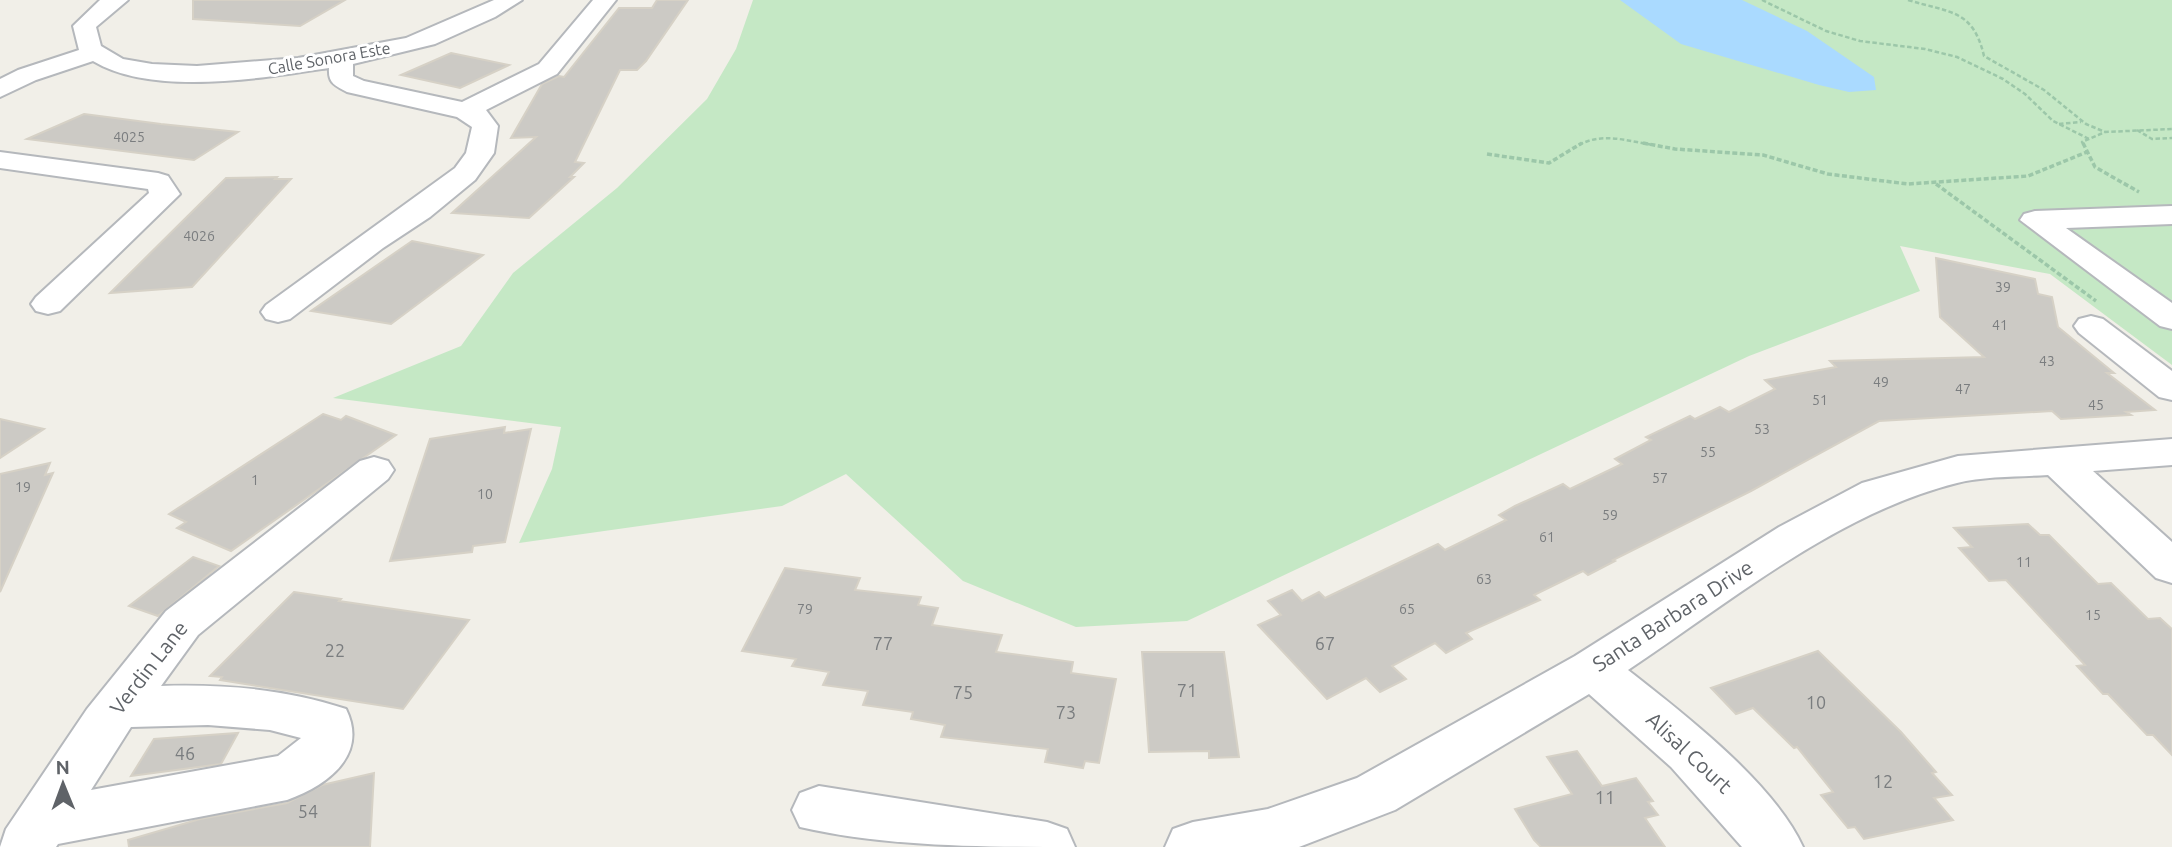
<svg xmlns="http://www.w3.org/2000/svg" width="2172" height="847" viewBox="0 0 2172 847" font-family="Ubuntu,sans-serif">
	<style>
		.green { fill: #c5e8c5 }
		.water { fill: #aadaff }
		.building { fill: #cccac5; stroke: #d6d1c6; stroke-width: 2 }
		.lines { fill: none; stroke-linecap: round; stroke-linejoin: round }
		.minor-casing { stroke: #b5b8bc; stroke-width: 4 }
		.path-far1 { stroke: #9cc7a9; stroke-width: 2.5; stroke-dasharray: 4.5 2.5; stroke-linecap: butt }
		.path { stroke: #9cc7a9; stroke-width: 3.5; stroke-dasharray: 5 2.5; stroke-linecap: butt }
		.minor { fill: #fff; fill-rule: evenodd }
		.labels { text-anchor: middle; stroke-width: 6; stroke-linejoin: round; paint-order: stroke }
		.number-label { font-size: 14px; fill: #7a7d7f }
		.far-street-label { font-size: 16px; fill: #5f6368; stroke: #fff }
		.near-number-label { font-size: 18px; fill: #7a7d7f }
		.near-street-label { font-size: 21px; fill: #5f6368; stroke: #fff }
	</style>
	<rect width="100%" height="100%" fill="#f1efe8"/>
	<path class="green" d="M753 0H2172V365L2050 274 1900 246 1920 291 1749 356 1187 621 1076 627 963 581 846 474 782 506 519 543 552 469 561 427 333 398 461 346 513 273 617 188 707 99 736 49Z"/>
	<path class="water" d="M1620 0H1742L1807 31 1874 77 1876 90 1849 92 1819 85 1681 44Z"/>
	<g class="building">
		<path d="M193 0H345L300 26 193 19Z"/>
		<path d="M657 0H688L646 61 637 70H620L575 162 584 163 570 177H574L529 218 452 213 536 137 511 138 542 84 559 76 564 77 619 8H652Z"/>
		<path d="M451 53 509 65 460 88 401 75Z"/>
		<path d="M84 114 161 124 238 132 194 160 27 139Z"/>
		<path d="M277 177 275 179H291L192 287 110 293 226 178Z"/>
		<path d="M412 241 483 255 391 324 311 311Z"/>
		<path d="M1936 258 2035 279 2038 294 2052 297 2058 327 2114 373H2107L2155 410 2126 412 2131 415 2061 419 2052 411 1879 421 1751 491 1613 560 1615 561 1588 575 1583 571 1534 595 1540 600 1466 633 1472 639 1446 653 1435 643 1392 666 1406 679 1380 692 1366 678 1327 699 1258 625 1281 615 1268 601 1292 590 1302 601 1319 592 1325 598 1438 544 1445 550 1506 520 1499 515 1515 506 1563 484 1570 489 1622 464 1615 459 1651 440 1646 437 1690 416 1695 419 1720 407 1729 412 1775 389 1765 380 1836 367 1830 361 1984 357 1940 317Z"/>
		<path d="M323 414 341 420 346 416 396 435 231 551 177 528 186 522 169 514Z"/>
		<path d="M0 419 44 429 0 458Z"/>
		<path d="M505 427 504 433 531 429 505 542 473 546 472 552 390 561 430 439Z"/>
		<path d="M50 463 45 475 53 473 0 592V474Z"/>
		<path d="M2028 524 2040 535H2049L2098 584 2111 583 2148 619 2160 618 2172 629V755L2153 735H2147L2108 694H2103L2077 666 2085 665 2006 580 1989 581 1959 548 1972 547 1954 528Z"/>
		<path d="M193 557 219 566 158 616 129 606Z"/>
		<path d="M785 568 860 578 855 590 921 597 918 605 938 608 932 625 1002 635 996 652 1073 662 1071 673 1116 679 1099 763 1085 761 1083 768 1045 762 1048 749 941 737 945 725 911 719 913 712 863 705 868 691 823 685 829 672 792 666 796 659 742 651Z"/>
		<path d="M294 592 341 599 339 601 469 620 403 709 220 680 222 677 210 676Z"/>
		<path d="M1818 651 1901 732 1936 772 1932 773 1952 795 1934 798 1953 820 1864 839 1855 827 1848 828 1821 795 1833 792 1797 747 1794 748 1753 708 1736 714 1711 688Z"/>
		<path d="M1142 652H1224L1239 757 1209 758V751L1149 752Z"/>
		<path d="M238 733 221 764 131 776 154 739Z"/>
		<path d="M1577 751 1602 786 1636 778 1653 801 1648 802 1658 815 1645 818 1665 847H1541L1534 840 1515 809 1572 794 1547 757Z"/>
		<path d="M374 773 370 847H129L128 840 200 819 287 803 322 785Z"/>
	</g>
	<g class="lines">
		<defs>
			<g id="minor">
				<path d="M100 0H128L96 27 101 46 123 59 152 64 197 66 298 58 406 38 494 0H522L495 17 435 44 353 64V76L364 81 462 102 539 64 593 0H616L557 74 486 110 498 126 494 153 475 180 430 217 383 248 290 319 278 322 266 319 261 312 266 305 455 168 466 153 472 127 457 117 347 92C334 85 328 83 329 68 262 78 153 97 93 61L36 80 0 97V79L18 70 79 50 73 26Z"/>
				<path d="M0 152 158 173 168 176 180 194 60 311 48 314 36 311 31 304 36 297 149 193 148 189 0 168Z"/>
				<path d="M2172 206V224L2066 228 2172 303V329L2160 326 2020 220 2024 214 2035 211Z"/>
				<path d="M2091 316 2103 319 2172 371V400L2159 397 2079 333 2074 326 2079 319Z"/>
				<path d="M2172 439V465L2093 471 2172 542V583L2156 578 2048 475C2019 477 1985 476 1957 483 1837 513 1730 602 1628 670 1684 714 1773 782 1803 847H1742L1671 767 1589 694 1395 810 1299 847H1165L1173 829 1193 822 1268 809 1357 778 1575 656 1779 527 1862 483 1958 456Z"/>
				<path d="M374 457 388 461 394 470 388 479 198 635 161 686C225 684 286 689 346 709 369 756 326 786 287 800L58 844 56 847H0L6 829 87 709 166 611 360 461ZM208 725 270 730 301 738 278 756 91 790 131 727Z"/>
				<path d="M819 786 1047 822 1067 829 1075 847C985 847 886 847 800 827L792 810 800 793Z"/>
			</g>
		</defs>
		<use href="#minor" class="minor-casing"/>
		<g class="path-far1">
			<path d="M1762 0 1826 31 1860 41 1925 49 1957 57 2003 79 2025 94 2053 121 2089 139"/>
			<path d="M1908 0C1950 13 1973 9 1984 56L2044 90 2086 124 2105 132"/>
			<path d="M2059 124 2081 122"/>
			<path d="M2137 130 2152 139 2172 138"/>
			<path d="M1579 145C1602 132 1628 141 1653 145"/>
			<path d="M2084 145 2082 142 2105 132 2172 129"/>
		</g>
		<g class="path">
			<path d="M1643 143 1675 149 1763 155 1828 174 1908 184 2028 176 2087 152"/>
			<path d="M2083 143 2095 167 2139 192"/>
			<path d="M1487 154 1549 163 1582 143"/>
			<path d="M1936 184 2096 301"/>
		</g>
		<use href="#minor" class="minor"/>
	</g>
	<g class="labels">
		<g class="number-label">
			<text x="129" y="142">4025</text>
			<text x="199" y="241">4026</text>
			<text x="2003" y="292">39</text>
			<text x="2000" y="330">41</text>
			<text x="2047" y="366">43</text>
			<text x="1881" y="387">49</text>
			<text x="1963" y="394">47</text>
			<text x="1820" y="405">51</text>
			<text x="2096" y="410">45</text>
			<text x="1762" y="434">53</text>
			<text x="1708" y="457">55</text>
			<text x="1660" y="483">57</text>
			<text x="255" y="485">1</text>
			<text x="23" y="492">19</text>
			<text x="485" y="499">10</text>
			<text x="1610" y="520">59</text>
			<text x="1547" y="542">61</text>
			<text x="2024" y="567">11</text>
			<text x="1484" y="584">63</text>
			<text x="805" y="614">79</text>
			<text x="1407" y="614">65</text>
			<text x="2093" y="620">15</text>
		</g>
		<g class="far-street-label">
			<text transform="translate(329 58) rotate(-10)" y="6">Calle Sonora Este</text>
		</g>
		<g class="near-number-label">
			<text x="883" y="650">77</text>
			<text x="1325" y="650">67</text>
			<text x="335" y="657">22</text>
			<text x="1187" y="697">71</text>
			<text x="963" y="699">75</text>
			<text x="1816" y="709">10</text>
			<text x="1066" y="719">73</text>
			<text x="185" y="760">46</text>
			<text x="1883" y="788">12</text>
			<text x="1605" y="804">11</text>
			<text x="308" y="818">54</text>
		</g>
		<g class="near-street-label">
			<text transform="translate(1673 616) rotate(-33)" y="7">Santa Barbara Drive</text>
			<text transform="translate(149 668) rotate(-52)" y="7">Verdin Lane</text>
			<text transform="translate(1689 753) rotate(43)" y="7">Alisal Court</text>
		</g>
	</g>
	<g transform="translate(63 784) rotate(359)" stroke="#ffffff" stroke-width="5" paint-order="stroke">
	<path d="M0-5L12 26L0 18L-12 26Z" fill="#5f6368"/>
	<text y="-10" font-size="19" font-weight="bold" text-anchor="middle" fill="#5f6368">N</text>
	</g>
</svg>
